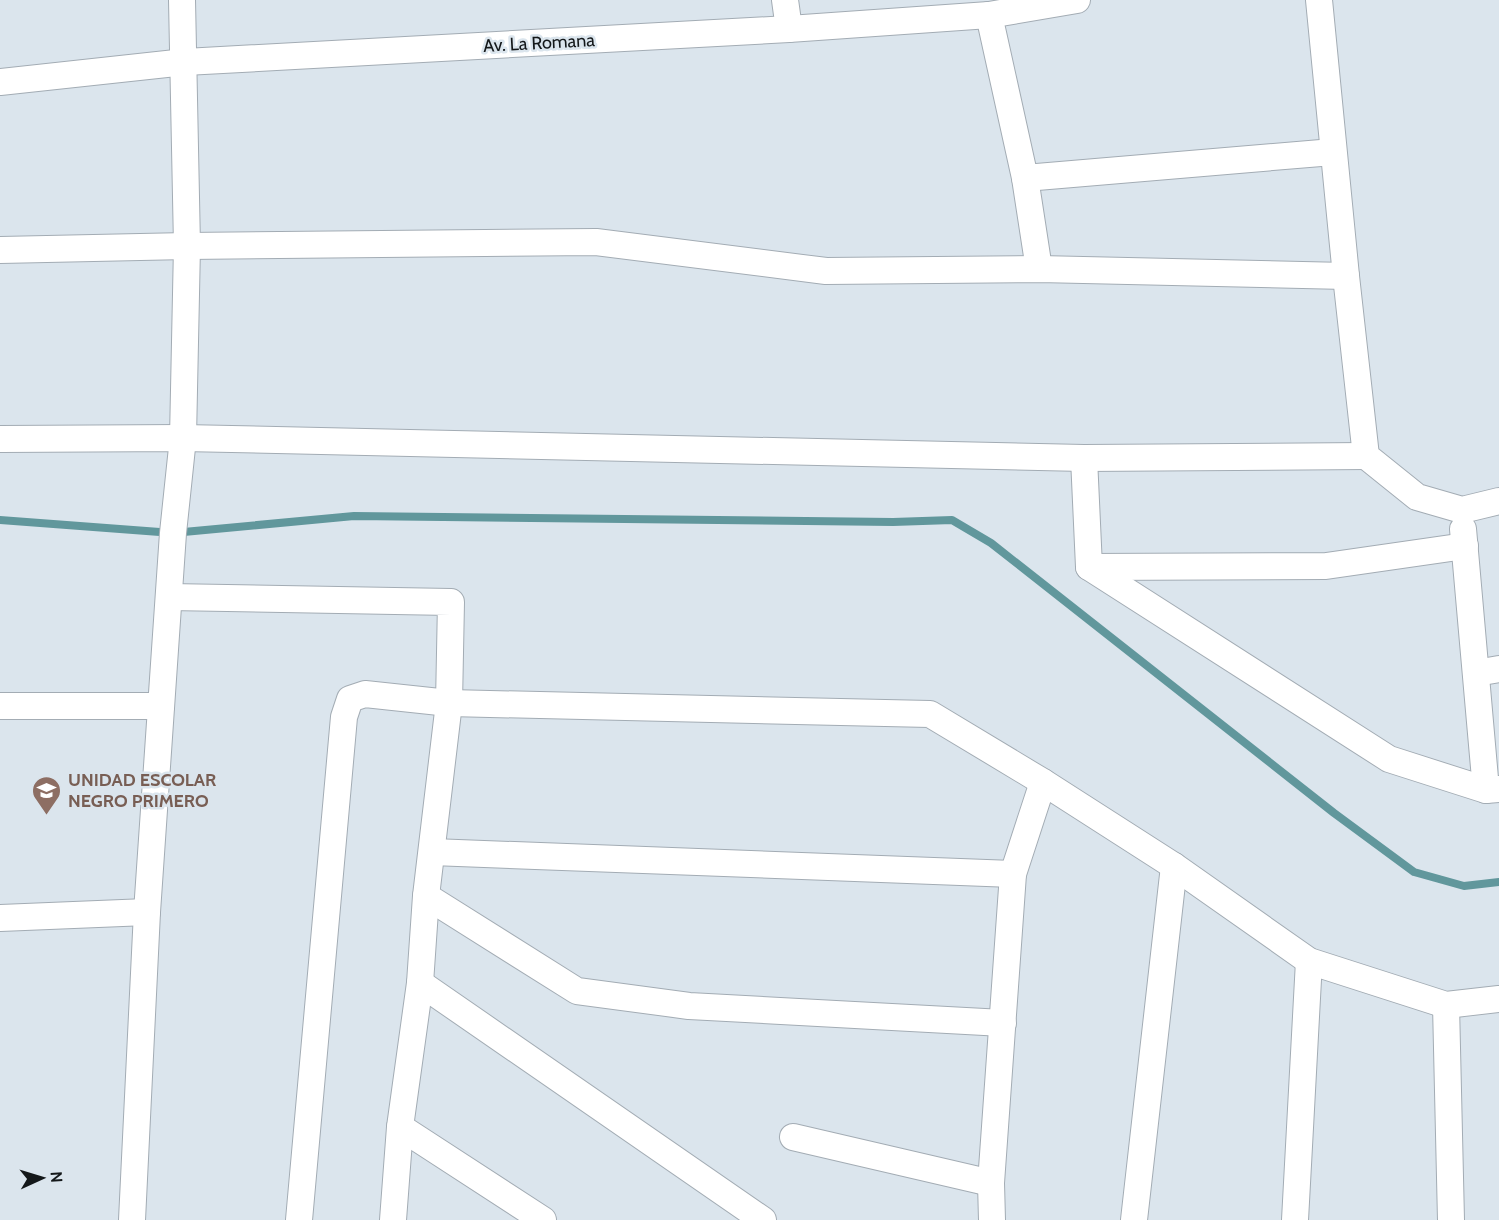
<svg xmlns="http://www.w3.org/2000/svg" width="1499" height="1220" viewBox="0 0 1499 1220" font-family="Cabin,sans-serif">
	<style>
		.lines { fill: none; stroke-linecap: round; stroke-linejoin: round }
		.stream { stroke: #61979c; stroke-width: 8 }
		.minor-casing { stroke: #a3acb4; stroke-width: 28 }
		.minor { stroke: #fff; stroke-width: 26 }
		.labels { text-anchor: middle; stroke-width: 5; stroke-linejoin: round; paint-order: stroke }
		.street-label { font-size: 18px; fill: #14181a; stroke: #dbe5ed }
		.education-label { font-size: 18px; font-weight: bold; fill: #785e54; stroke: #dbe5ed; text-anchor: start }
	</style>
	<rect width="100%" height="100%" fill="#dbe5ed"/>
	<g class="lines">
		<path class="stream" d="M0 520 173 533 354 516 893 522 952 520 991 543 1334 813 1414 872 1464 886 1499 882"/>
		<defs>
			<g id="minor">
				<path d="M785 0 789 29"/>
				<path d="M1319 0 1346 276 1366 456 1417 497 1462 510 1499 501"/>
				<path d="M989 15 1025 178 1039 269"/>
				<path d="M0 82 185 62 789 29 989 15 1077 0"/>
				<path d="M1025 178 1333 152"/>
				<path d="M0 250 187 246 596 242 826 271 1039 269 1346 276"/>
				<path d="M0 439 183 438 1084 458 1366 456"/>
				<path d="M1084 458 1089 567 1389 759 1486 790 1499 789"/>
				<path d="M1463 529 1486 790"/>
				<path d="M1089 567 1326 566 1465 546"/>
				<path d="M169 597 451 602 449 703 426 896 420 983 400 1127 393 1220"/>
				<path d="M1476 673 1499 669"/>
				<path d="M0 706H161"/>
				<path d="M432 852 1013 874"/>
				<path d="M426 896 577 991 689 1006 1003 1023"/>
				<path d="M0 918 147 912"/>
				<path d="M420 983 763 1220"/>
				<path d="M1446 1005 1451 1220"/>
				<path d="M400 1127 543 1220"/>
				<path d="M793 1137 991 1183"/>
				<path d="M132 1220 147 912 173 533 183 438 187 246 182 0"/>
				<path d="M299 1220 344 717 350 699 365 694 449 703 930 714 1043 782 1174 866 1309 961 1446 1005 1499 999"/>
				<path d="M992 1220 991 1183 1013 874 1043 782"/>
				<path d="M1134 1220 1174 866"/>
				<path d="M1295 1220 1309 961"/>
			</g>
		</defs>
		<use href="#minor" class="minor-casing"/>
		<use href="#minor" class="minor"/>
	</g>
	<defs>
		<symbol id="school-pin" viewBox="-11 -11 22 30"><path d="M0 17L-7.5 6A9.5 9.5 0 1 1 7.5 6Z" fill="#8d6e63" stroke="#dbe5ed"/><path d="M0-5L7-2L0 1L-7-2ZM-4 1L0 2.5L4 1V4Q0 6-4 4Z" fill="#fff"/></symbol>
	</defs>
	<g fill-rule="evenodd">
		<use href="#school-pin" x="30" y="774" width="33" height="45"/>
	</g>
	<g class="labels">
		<g class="street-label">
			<text transform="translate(539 43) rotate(-3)" y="6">Av. La Romana</text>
		</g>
		<g class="education-label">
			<text x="68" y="786">UNIDAD ESCOLAR<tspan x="68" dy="21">NEGRO PRIMERO</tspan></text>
		</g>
	</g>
	<g transform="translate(42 1178) rotate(86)" stroke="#dbe5ed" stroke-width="4.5" paint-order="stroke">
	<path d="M0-4.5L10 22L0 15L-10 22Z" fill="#14181a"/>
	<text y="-9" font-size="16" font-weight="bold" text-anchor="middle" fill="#14181a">N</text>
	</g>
</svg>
